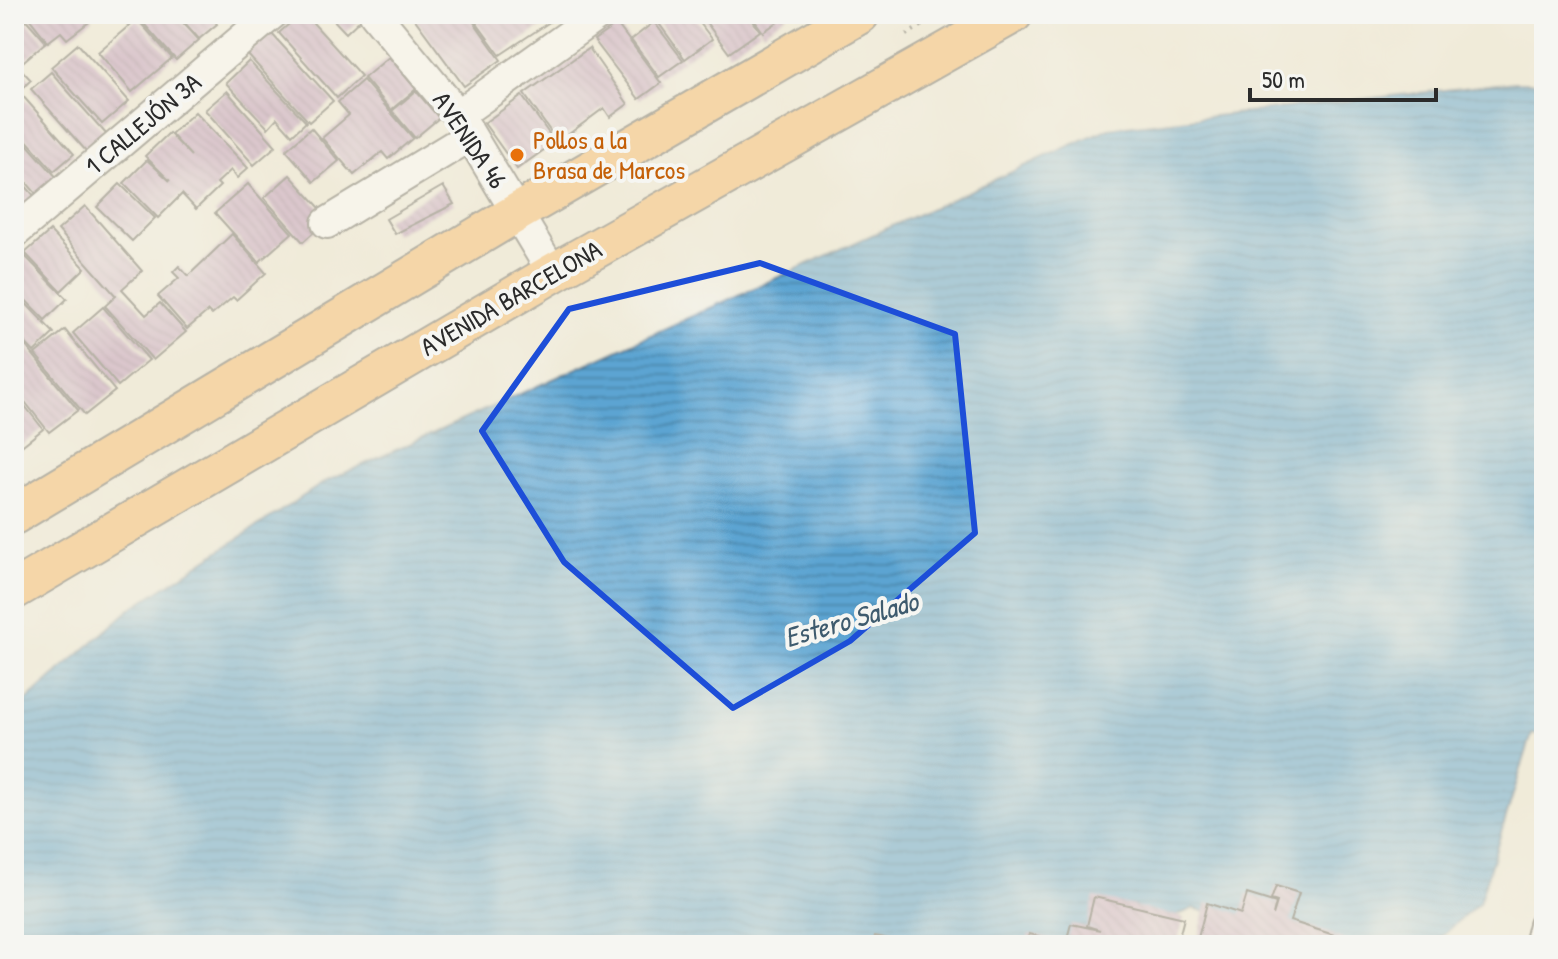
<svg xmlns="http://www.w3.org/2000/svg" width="1558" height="959" viewBox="0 0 1558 959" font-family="'Patrick Hand',sans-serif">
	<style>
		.water { fill: url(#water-rules); stroke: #43687e; stroke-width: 2 }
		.building { fill: url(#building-back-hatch) }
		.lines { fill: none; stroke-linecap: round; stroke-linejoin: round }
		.minor-casing { stroke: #706e68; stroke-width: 34 }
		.major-casing { stroke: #706e68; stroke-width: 42 }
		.path { stroke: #706e68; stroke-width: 4; stroke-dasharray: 2 6; stroke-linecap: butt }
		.minor { stroke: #fff; stroke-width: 30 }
		.major { stroke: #fbbd6e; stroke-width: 38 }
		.marked { fill: none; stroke: #1d4ed8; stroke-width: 6; stroke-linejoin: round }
		.food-dot { fill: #e8710a; stroke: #f6f6f2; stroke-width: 3 }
		.labels { text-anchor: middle; stroke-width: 8; stroke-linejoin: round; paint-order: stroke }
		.street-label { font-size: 26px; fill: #2b2b2b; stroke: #f6f6f2 }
		.food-label { font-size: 26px; fill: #c56008; stroke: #f6f6f2; text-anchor: start }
		.water-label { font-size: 28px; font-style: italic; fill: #3e5b6e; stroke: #f6f6f2 }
	</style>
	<defs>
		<pattern id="water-rules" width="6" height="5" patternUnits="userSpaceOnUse" patternTransform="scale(2)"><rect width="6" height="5" fill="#5ba4d2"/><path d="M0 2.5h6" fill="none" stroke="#4b86ab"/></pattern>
		<pattern id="building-back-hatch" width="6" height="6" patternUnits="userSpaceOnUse" patternTransform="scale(2)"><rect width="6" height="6" fill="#c09abd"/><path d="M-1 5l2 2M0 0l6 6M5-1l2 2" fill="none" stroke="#9c7e9a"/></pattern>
	</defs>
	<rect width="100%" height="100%" fill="#f6f6f2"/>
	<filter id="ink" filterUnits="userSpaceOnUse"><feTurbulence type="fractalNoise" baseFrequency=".0125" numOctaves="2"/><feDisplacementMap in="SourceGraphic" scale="16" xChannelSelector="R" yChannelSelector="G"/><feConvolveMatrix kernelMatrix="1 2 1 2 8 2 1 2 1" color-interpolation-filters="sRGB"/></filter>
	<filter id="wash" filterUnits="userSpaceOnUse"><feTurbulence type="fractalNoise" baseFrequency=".006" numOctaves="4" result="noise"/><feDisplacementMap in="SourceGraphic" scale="32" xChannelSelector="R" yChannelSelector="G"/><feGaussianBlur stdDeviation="1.8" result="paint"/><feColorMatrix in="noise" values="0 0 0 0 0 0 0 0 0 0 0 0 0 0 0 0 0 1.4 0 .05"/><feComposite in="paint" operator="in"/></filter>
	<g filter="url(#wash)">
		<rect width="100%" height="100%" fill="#f0ebd9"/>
		<path class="water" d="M1515 82H1544V735L1532 734 1479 903 1432 945H1306L1194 908 1110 945H14V712L129 610 325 482 1109 128Z"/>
		<g id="blocks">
			<g class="building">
				<path d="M14 14H21L46 42 18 66 31 80 14 96Z"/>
				<path d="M26 14H90L93 19 67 39 61 32 48 42Z"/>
				<path d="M140 14H175L199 40 176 60 137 16Z"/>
				<path d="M177 14H209L217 24 199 39Z"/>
				<path d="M300 14H305L361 76 337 98 279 33Z"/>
				<path d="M328 14H359L362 18 346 33Z"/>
				<path d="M411 14H468L501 60 464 86Z"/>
				<path d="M470 14H551L554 19 500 55Z"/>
				<path d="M652 14H693L712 39 685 59Z"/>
				<path d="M700 14H748L760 31 729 53Z"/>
				<path d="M750 14H789L763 32Z"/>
				<path d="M137 19 172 58 132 92 98 52Z"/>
				<path d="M654 22 683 60 659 77 631 40Z"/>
				<path d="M617 24 661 83 639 99 594 40Z"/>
				<path d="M271 33 333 101 309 122 247 54Z"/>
				<path d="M78 44 129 101 102 124 51 67Z"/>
				<path d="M589 48 628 104 610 117 604 108 558 142 524 94Z"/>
				<path d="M389 57 416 89 391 110 364 78Z"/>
				<path d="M249 61 306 122 292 135 277 118 268 128 226 83Z"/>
				<path d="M51 72 107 135 87 152 31 89Z"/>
				<path d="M363 80 413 138 388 159 382 152 354 175 322 138 349 115 338 102Z"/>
				<path d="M227 91 276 146 254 165 205 110Z"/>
				<path d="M416 91 439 118 415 138 392 111Z"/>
				<path d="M21 94 74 154 54 171 14 126V101Z"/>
				<path d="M522 96 555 142 517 169 484 123Z"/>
				<path d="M195 112 248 168 237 178 231 170 217 183 220 186 196 209 182 194 158 218 124 183 147 160 170 181 145 156 169 133 191 156 171 134Z"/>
				<path d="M311 128 339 161 314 182 286 150Z"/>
				<path d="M19 135 59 180 39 197 14 168V139Z"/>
				<path d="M14 173 37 199 14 219Z"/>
				<path d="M290 175 329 218 303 242 264 198Z"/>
				<path d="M120 184 155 218 132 241 97 207Z"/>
				<path d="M248 184 292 233 259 262 215 213Z"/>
				<path d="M443 186 454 204 395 234 386 219Z"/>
				<path d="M85 206 142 271 122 289 146 315 160 303 186 332 153 360 105 306 116 296 58 230Z"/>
				<path d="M50 231 85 268 61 291 25 253Z"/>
				<path d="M232 234 266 273 236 300 233 297 212 315 208 311 187 329 158 296 179 278 173 272 179 266 188 276Z"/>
				<path d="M22 253 67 299 45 320 14 288V260Z"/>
				<path d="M14 291 54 333 34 352 14 331Z"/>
				<path d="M103 307 149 360 118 386 73 333Z"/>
				<path d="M65 330 115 391 85 415 35 354Z"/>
				<path d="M26 346 78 410 49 432 14 388V355Z"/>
				<path d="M14 392 43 429 19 448 14 441Z"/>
				<path d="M1276 886 1299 893 1290 921 1334 935 1331 945H1200L1202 939 1198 938 1207 903 1241 914 1247 894 1276 903 1273 915 1277 902 1271 900Z"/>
				<path d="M1094 897 1184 918 1177 945 1154 941 1153 945H1027L1029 934 1066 942 1071 924 1100 930 1087 926Z"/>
				<path d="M875 936 900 941 899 945H872Z"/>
				<path d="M1335 937 1353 943 1352 945H1332Z"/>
			</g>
		</g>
	</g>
	<g filter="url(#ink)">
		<use href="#blocks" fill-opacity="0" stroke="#706e68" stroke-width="2"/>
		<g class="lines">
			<defs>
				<g id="minor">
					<path d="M375 14 458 115 553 273"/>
					<path d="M458 115 599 14"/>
					<path d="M327 223 470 136"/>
					<path d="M14 233 272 14"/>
					<path d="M1539 945 1544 925"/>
				</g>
				<g id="major">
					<path d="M14 515 518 212 860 14"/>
					<path d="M14 590 553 273 1013 14"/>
				</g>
			</defs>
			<use href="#minor" class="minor-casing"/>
			<use href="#major" class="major-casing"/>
			<path class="path" d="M906 35 943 14"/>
			<use href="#minor" class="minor"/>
			<use href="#major" class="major"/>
		</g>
	</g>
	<path d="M0 0H1558V959H0ZM760 263 955 334 975 533 850 641 733 708 564 562 482 431 569 309Z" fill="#f0ebd9" fill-opacity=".55" fill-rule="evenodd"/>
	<path class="marked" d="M760 263 955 334 975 533 850 641 733 708 564 562 482 431 569 309Z"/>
	<circle class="food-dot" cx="517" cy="155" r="8"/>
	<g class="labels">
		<g class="street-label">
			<text transform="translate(143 124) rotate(-40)" y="9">1 CALLEJÓN 3A</text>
			<text transform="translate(470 140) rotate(56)" y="9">AVENIDA 46</text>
			<text transform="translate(511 298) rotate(-30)" y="9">AVENIDA BARCELONA</text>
		</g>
		<g class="food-label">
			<text x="533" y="149">Pollos a la<tspan x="533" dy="30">Brasa de Marcos</tspan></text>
		</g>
		<g class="water-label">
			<text transform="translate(851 619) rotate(-16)" y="10">Estero Salado</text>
		</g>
	</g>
	<rect width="1558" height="959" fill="none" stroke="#f6f6f2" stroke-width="48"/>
	<path d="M1250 88v12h186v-12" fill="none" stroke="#2b2b2b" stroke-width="4"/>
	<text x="1262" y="88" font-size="24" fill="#2b2b2b" stroke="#f6f6f2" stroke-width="6" paint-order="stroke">50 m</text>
</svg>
